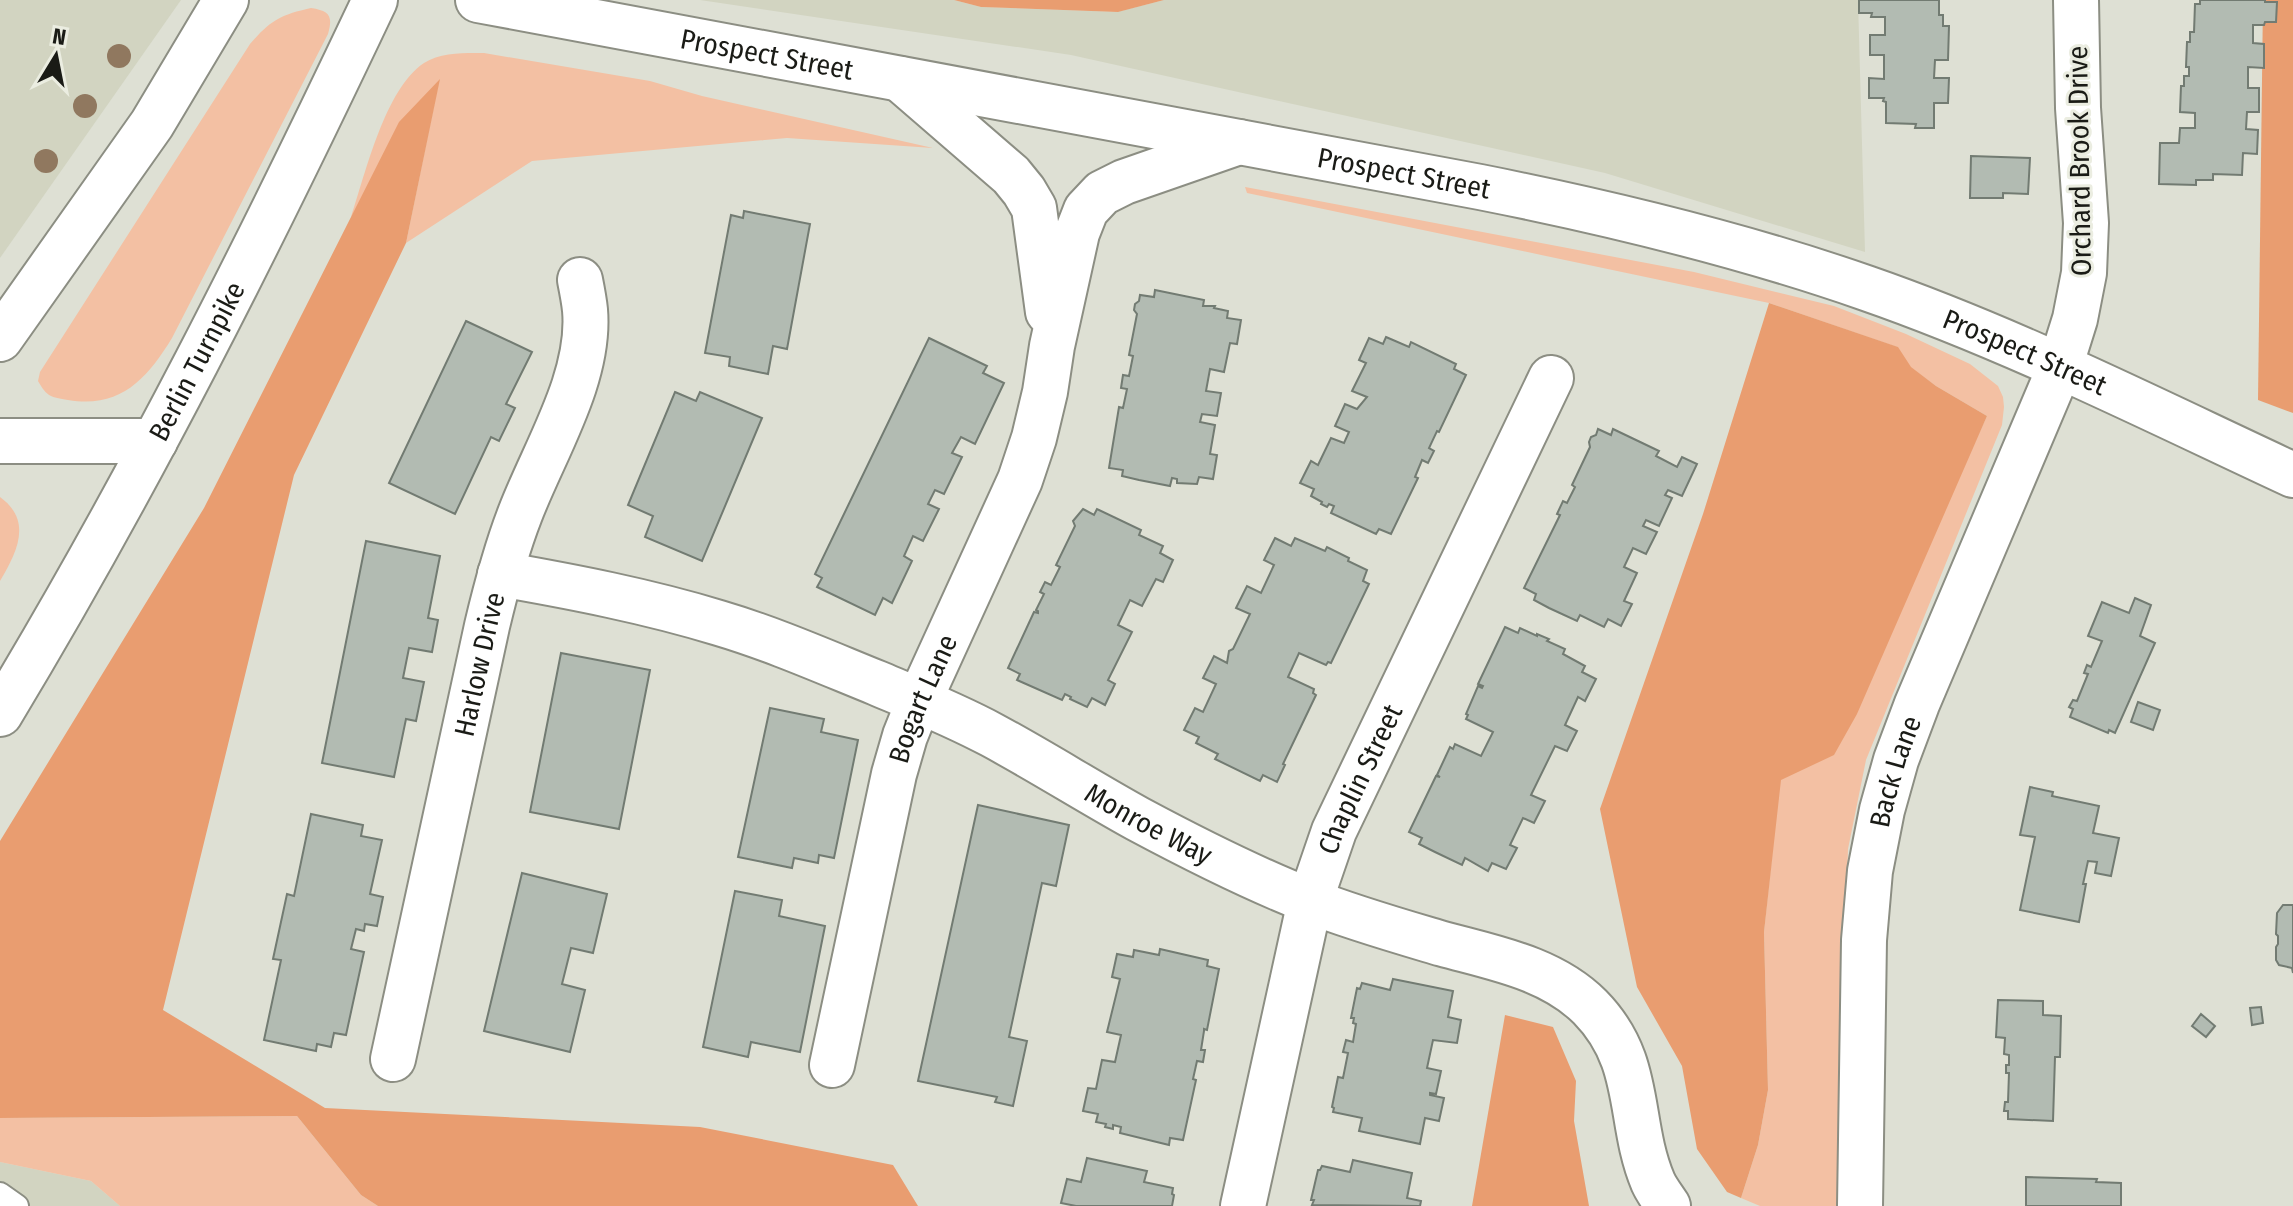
<svg xmlns="http://www.w3.org/2000/svg" width="2293" height="1206" viewBox="0 0 2293 1206" font-family="'Fira Sans Condensed',sans-serif">
	<style>
		.built { fill: #d2d4c1 }
		.green { fill: #f3c0a3 }
		.forest { fill: #e99d70 }
		.building { fill: #b2bbb2; stroke: #727b72; stroke-width: 2 }
		.lines { fill: none; stroke-linecap: round; stroke-linejoin: round }
		.service-casing { stroke: #8c8e83; stroke-width: 26 }
		.minor-casing { stroke: #8c8e83; stroke-width: 48 }
		.secondary-casing { stroke: #8c8e83; stroke-width: 48 }
		.trunk-casing { stroke: #8c8e83; stroke-width: 48 }
		.service { stroke: #fff; stroke-width: 22 }
		.minor { stroke: #fff; stroke-width: 44 }
		.secondary { stroke: #fff; stroke-width: 44 }
		.trunk { stroke: #fff; stroke-width: 44 }
		.tree { fill: #90785f }
		.labels { text-anchor: middle; stroke-width: 6; stroke-linejoin: round; paint-order: stroke }
		.street-label { font-size: 28px; fill: #1a1b16; stroke: #ebede1 }
	</style>
	<rect width="100%" height="100%" fill="#dee0d4"/>
	<g class="built">
		<path d="M0 0H181L0 258Z"/>
		<path d="M700 0H954L981 7 1117 12 1164 0H1858L1865 252 1605 173 1071 55Z"/>
		<path d="M0 1162 91 1181 120 1206H0Z"/>
	</g>
	<g class="green">
		<path d="M311 8C330 11 333 16 328 34L172 338C147 379 120 409 68 400 51 397 47 397 38 381L40 372 250 44C271 20 280 15 311 8Z"/>
		<path d="M484 53 650 81 702 96 933 148 787 138 532 161 406 243 439 81 351 217C366 172 385 89 424 63 441 52 465 53 484 53Z"/>
		<path d="M1245 187 1694 272 1834 306 1906 334 1970 364 1998 386 2003 397 2004 407 2002 425 1866 760 1848 849 1845 937 1843 1206H1760L1741 1198 1758 1145 1768 1090 1764 932 1822 377 1975 442 1987 416 1936 386 1910 367 1897 347 1769 303 1247 193Z"/>
		<path d="M0 497C33 521 17 552 0 581Z"/>
		<path d="M297 1116 361 1195 378 1206H120L91 1181 0 1162V1118Z"/>
	</g>
	<g class="forest">
		<path d="M954 0H1164L1118 12 981 7Z"/>
		<path d="M2263 0H2293V413L2258 400Z"/>
		<path d="M440 79 406 243 294 475 163 1010 325 1108 700 1127 893 1165 918 1206H378L361 1195 297 1116 0 1118V841L204 508 399 122Z"/>
		<path d="M1769 303 1898 347 1911 367 1936 386 1987 416 1857 714 1834 755 1781 780 1764 932 1768 1090 1758 1145 1741 1198 1727 1192 1697 1149 1682 1066 1637 987 1600 809 1703 514Z"/>
		<path d="M1505 1015 1553 1027 1576 1081 1574 1121 1589 1206H1472Z"/>
	</g>
	<g class="building">
		<path d="M1859 0H1939V15H1943V26H1949L1948 60H1935L1934 78H1949L1948 103H1934V128H1915L1916 124 1886 123V102L1883 101 1884 98H1869V78L1884 79V55H1870V35H1885V17H1871L1872 13H1859Z"/>
		<path d="M2200 0H2265V2H2277L2276 22H2265L2264 25H2253V43L2264 44V68L2248 67V88H2259V112H2247L2246 129 2258 130 2257 154 2243 153 2242 175 2213 174V180H2196V185L2159 184 2160 143H2179L2180 128H2195V113L2180 112 2181 86H2184V76H2189V67H2186L2187 42H2190V32H2194L2195 4H2200Z"/>
		<path d="M1971 156 2030 158 2028 194 2003 193V198H1970Z"/>
		<path d="M744 211 810 224 787 349 773 346 768 374 729 366 730 357 705 353 731 215 743 218Z"/>
		<path d="M1155 290 1204 300 1203 306H1215L1214 308 1228 311 1227 318 1241 320 1237 344 1230 343 1224 372 1210 369 1206 391 1221 393 1217 416 1202 414 1200 422 1215 425 1210 454 1217 455 1213 479 1199 477 1197 484 1177 483V479L1172 478 1170 486 1139 480 1122 476 1123 470 1109 468 1119 407 1123 408 1127 389 1121 388 1123 375 1129 376 1133 356 1129 355 1137 314 1134 310 1135 304 1139 301 1140 295 1154 297Z"/>
		<path d="M466 321 532 352 506 404 515 408 499 441 491 437 455 514 389 483Z"/>
		<path d="M1386 337 1409 347 1411 342 1456 364 1454 369 1466 375 1439 432 1437 431 1429 448 1434 451 1428 463 1422 460 1415 477 1418 478 1391 534 1379 529 1376 534 1331 513 1334 506 1329 504 1327 507 1321 504 1322 502 1311 496 1314 489 1300 483 1311 461 1318 465 1331 438 1344 443 1349 432 1335 426 1345 404 1357 409 1367 397 1352 391 1366 363 1359 360 1369 338 1383 344Z"/>
		<path d="M929 338 987 366 983 373 1004 383 975 444 961 437 952 453 962 457 944 494 935 490 928 504 939 509 923 541 913 536 904 556 912 561 892 603 883 598 875 615 817 587 822 578 815 574Z"/>
		<path d="M675 392 696 401 700 392 762 418 702 561 645 537 653 516 628 505Z"/>
		<path d="M1598 429 1611 435 1613 429 1659 451 1656 456 1677 467 1682 457 1697 464 1682 496 1668 490 1665 495 1672 498 1659 526 1646 520 1643 526 1657 532 1646 554 1633 548 1624 567 1637 573 1624 601 1632 604 1621 626 1608 619 1604 627 1580 615 1577 621 1549 608 1534 600 1536 594 1524 588 1560 515 1557 514 1563 501 1567 503 1575 487 1572 485 1590 447 1589 442 1591 437 1596 435Z"/>
		<path d="M1083 509 1094 515 1097 509 1141 530 1139 535 1163 546 1160 553 1173 560 1163 582 1156 579 1142 606 1130 600 1118 625 1132 632 1108 680 1115 684 1105 705 1092 698 1087 707 1070 699 1071 697 1065 694 1062 700 1017 680 1020 674 1008 668 1034 612 1038 613V611L1036 610 1044 594 1040 592 1045 582 1051 585 1060 567 1056 565 1075 526 1073 521Z"/>
		<path d="M1275 538 1291 546 1295 538 1325 551 1327 547 1349 558 1348 561 1367 570 1363 581 1369 584 1331 663 1328 662 1326 665 1299 653 1288 677 1314 689 1313 693 1316 695 1283 764 1285 765 1277 782 1263 775 1260 781 1215 759 1218 754 1196 743 1199 737 1184 730 1195 708 1203 712 1216 684 1203 678 1214 656 1227 663 1229 651 1233 649 1250 614 1236 608 1247 586 1261 593 1274 565 1264 560Z"/>
		<path d="M366 541 440 556 428 618 438 620 432 652 409 648 403 678 424 682 416 721 406 719 394 777 322 763Z"/>
		<path d="M2135 598 2151 605 2140 636 2155 643 2115 733 2109 730 2108 733 2070 717 2073 709 2069 707 2073 700 2077 701 2088 674 2084 673 2087 665 2091 667 2102 641 2088 636 2102 602 2129 613Z"/>
		<path d="M1505 627 1518 633 1520 628 1537 636V634L1549 639 1547 641 1565 649 1563 654 1585 666 1582 672 1596 679 1585 701 1578 697 1565 725 1577 731 1567 751 1555 746 1531 795 1545 801 1534 823 1523 818 1510 845 1517 848 1506 869 1492 863 1488 871 1465 858 1462 865 1435 852 1419 844 1422 838 1409 832 1436 776 1440 777 1437 775 1450 747 1453 749 1455 744 1481 756 1493 732 1466 719 1468 715 1466 714 1478 686 1482 688 1483 686 1478 684Z"/>
		<path d="M561 653 650 670 619 829 530 812Z"/>
		<path d="M2138 702 2160 710 2153 730 2131 722Z"/>
		<path d="M770 708 824 719 821 732 858 740 834 858 819 855 818 863 794 858 792 868 738 857Z"/>
		<path d="M2030 787 2053 792 2052 796 2099 806 2093 833 2119 838 2111 876 2095 873 2097 862 2088 861 2083 884H2086L2079 922 2020 910 2035 837 2020 835Z"/>
		<path d="M978 805 1069 825 1056 886 1042 883 1009 1037 1027 1041 1013 1106 995 1102 997 1097 918 1081Z"/>
		<path d="M311 814 363 825 361 836 382 840 370 894 383 897 377 926 365 924 364 931 356 929 351 949 364 952 346 1035 334 1033 331 1047 317 1044 316 1051 264 1040 281 960 273 959 287 894 294 896Z"/>
		<path d="M522 873 607 894 593 953 571 948 562 984 585 990 570 1052 484 1031Z"/>
		<path d="M735 891 782 900 779 916 825 926 800 1052 751 1042 748 1057 703 1047Z"/>
		<path d="M2283 905H2293V973L2292 968 2279 965 2276 960V947L2278 944V936L2276 934 2277 913Z"/>
		<path d="M1160 949 1208 960 1207 966 1219 969 1207 1030 1204 1029V1031L1201 1050H1205L1203 1062 1197 1061 1193 1079 1196 1080 1183 1140 1170 1138 1169 1145 1120 1133 1121 1127 1113 1125V1129L1105 1127 1106 1124 1096 1122 1098 1114 1083 1111 1088 1088 1096 1089 1102 1060 1115 1062 1121 1035 1107 1032 1120 979 1112 977 1117 954 1133 957 1134 950 1159 955Z"/>
		<path d="M1393 979 1453 991 1448 1017 1461 1020 1457 1043 1433 1040 1427 1068 1441 1071 1436 1094 1430 1093V1095L1444 1098 1439 1121 1425 1118 1420 1144 1359 1131 1362 1118 1333 1112 1334 1108 1332 1107 1338 1077 1343 1078 1348 1053 1343 1052 1346 1040 1353 1042 1356 1024 1353 1023 1354 1018H1351L1357 988 1360 989 1362 983 1390 990Z"/>
		<path d="M1998 1000 2043 1001V1015L2061 1016 2060 1057H2055L2053 1121 2008 1119V1111H2004L2005 1102H2008L2009 1073H2006V1065H2009V1055L2004 1054 2005 1038 1996 1037Z"/>
		<path d="M2261 1007 2263 1023 2252 1025 2250 1008Z"/>
		<path d="M2201 1014 2215 1026 2206 1037 2192 1026Z"/>
		<path d="M1087 1158 1147 1171 1144 1182 1173 1188 1172 1194 1174 1195 1172 1206H1076L1061 1203 1067 1179 1081 1182Z"/>
		<path d="M1353 1160 1412 1173 1407 1198 1421 1201 1420 1206 1312 1205 1314 1200H1311L1318 1170H1320L1322 1166 1350 1172Z"/>
		<path d="M2026 1177 2097 1179 2096 1182 2121 1183V1206H2026Z"/>
	</g>
	<g class="lines">
		<defs>
			<path id="service" d="M0 1194 17 1206"/>
			<g id="minor">
				<path d="M900 79 1011 175 1024 191 1034 208 1048 312"/>
				<path id="s1" d="M500 574C574 587 647 601 719 623 773 639 825 662 877 683 915 699 955 715 992 735 1042 762 1089 792 1138 819 1194 849 1251 878 1310 901 1353 918 1399 931 1443 944 1494 958 1551 968 1590 1007 1644 1062 1627 1120 1653 1182 1657 1191 1663 1198 1668 1206"/>
				<path id="s2" d="M393 1059 487 626C496 588 506 550 520 514 544 451 591 378 585 310 584 300 582 290 580 280"/>
				<path id="s3" d="M832 1065 894 774 905 736 919 701 1020 480 1034 438 1045 392 1052 346 1077 233 1086 210 1102 193 1124 182 1239 142"/>
				<path id="s4" d="M1243 1206 1310 901 1334 831 1551 378"/>
				<path id="s5" d="M1860 1206 1864 940 1870 871 1882 810 1896 760 1917 704 2060 367 2075 319 2084 273 2086 223 2078 108 2076 0"/>
			</g>
			<g id="secondary">
				<path id="s6" d="M478 0 1480 187C1611 213 1740 244 1866 288 2013 339 2153 410 2293 475"/>
				<path d="M0 441H155"/>
			</g>
			<g id="trunk">
				<path d="M0 339 152 124 226 0"/>
				<path id="s7" d="M0 714C139 484 260 243 375 0"/>
			</g>
		</defs>
		<use href="#service" class="service-casing"/>
		<use href="#minor" class="minor-casing"/>
		<use href="#secondary" class="secondary-casing"/>
		<use href="#trunk" class="trunk-casing"/>
		<use href="#service" class="service"/>
		<use href="#minor" class="minor"/>
		<use href="#secondary" class="secondary"/>
		<use href="#trunk" class="trunk"/>
	</g>
	<g class="tree">
		<circle cx="119" cy="56" r="12"/>
		<circle cx="85" cy="106" r="12"/>
		<circle cx="46" cy="161" r="12"/>
	</g>
	<g class="labels">
		<g class="street-label">
			<text dy="10" stroke="none"><textPath href="#s6" startOffset="294">Prospect Street</textPath></text>
			<text transform="translate(2079 161) rotate(-91)" y="10">Orchard Brook Drive</text>
			<text dy="10" stroke="none"><textPath href="#s6" startOffset="942">Prospect Street</textPath></text>
			<text dy="10" stroke="none"><textPath href="#s6" startOffset="1590">Prospect Street</textPath></text>
			<text dy="10" stroke="none"><textPath href="#s7" startOffset="404">Berlin Turnpike</textPath></text>
			<text dy="10" stroke="none"><textPath href="#s2" startOffset="404">Harlow Drive</textPath></text>
			<text dy="10" stroke="none"><textPath href="#s3" startOffset="378">Bogart Lane</textPath></text>
			<text dy="10" stroke="none"><textPath href="#s5" startOffset="438">Back Lane</textPath></text>
			<text dy="10" stroke="none"><textPath href="#s4" startOffset="444">Chaplin Street</textPath></text>
			<text dy="10" stroke="none"><textPath href="#s1" startOffset="700">Monroe Way</textPath></text>
		</g>
	</g>
	<g transform="translate(56 56) rotate(10)" stroke="#ebede1" stroke-width="6" paint-order="stroke">
	<path d="M0-6L14 30L0 20L-14 30Z" fill="#1a1b16"/>
	<text y="-12" font-size="22" font-weight="bold" text-anchor="middle" fill="#1a1b16">N</text>
	</g>
</svg>
